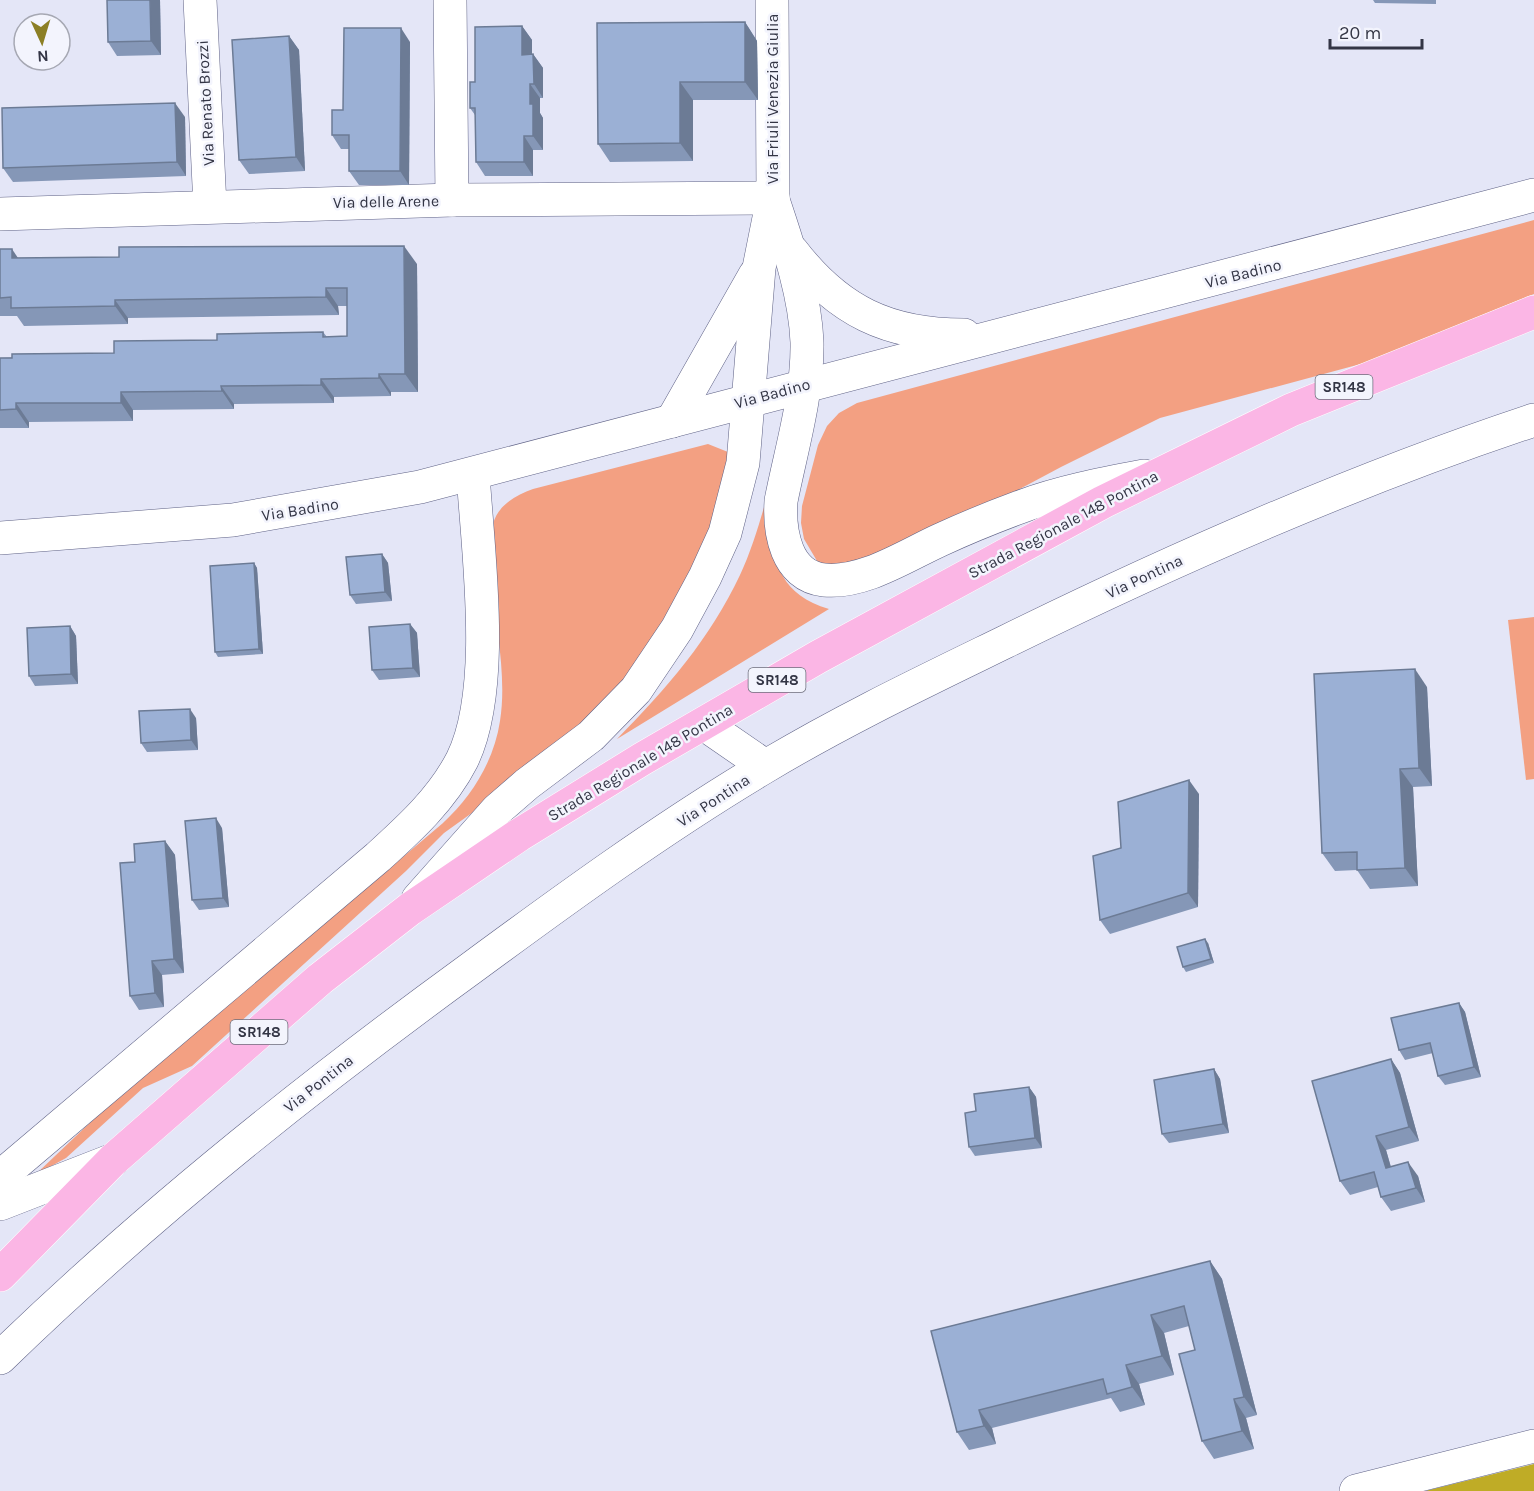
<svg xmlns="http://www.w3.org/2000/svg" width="1534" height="1491" viewBox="0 0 1534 1491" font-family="Karla,sans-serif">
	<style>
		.green { fill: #f3a082 }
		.water { fill: #bfac26 }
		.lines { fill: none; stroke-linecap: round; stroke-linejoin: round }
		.minor-casing { stroke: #5f6286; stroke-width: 34 }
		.major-casing { stroke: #fff; stroke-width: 34 }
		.minor { stroke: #fff; stroke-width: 33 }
		.major { stroke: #fbb6e5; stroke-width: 33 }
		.wall { fill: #8597b7 }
		.shaded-wall { fill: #6c7b95 }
		.building { fill: #9bb0d5; stroke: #6c7b95; stroke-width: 1.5 }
		.labels { text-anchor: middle; stroke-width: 5; stroke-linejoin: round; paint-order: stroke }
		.shield { fill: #f3f4fd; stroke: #6d6e7c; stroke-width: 1.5 }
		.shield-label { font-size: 15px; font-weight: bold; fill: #333545 }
		.street-label { font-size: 16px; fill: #333545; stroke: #f3f4fd }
	</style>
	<rect width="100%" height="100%" fill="#e4e6f7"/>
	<g class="green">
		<path d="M1534 220V294L1368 362 1160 418 1061 467 865 571 829 568 817 561 804 539 801 523 802 506 818 445 827 426 839 413 857 403Z"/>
		<path d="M708 444 728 452 737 467 644 675 483 805 444 833 406 871 192 1066 143 1088 66 1158 35 1175 96 1117 443 823C472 796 494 761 500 721 507 677 496 628 492 584 491 565 488 543 493 524 498 505 516 495 533 489Z"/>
		<path d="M776 466C775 526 756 587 829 609L617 739C666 689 710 639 740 575 756 541 765 502 776 466Z"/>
		<path d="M1534 617V779L1526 780 1508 620Z"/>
	</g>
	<path class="water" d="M1534 1464V1491H1425Z"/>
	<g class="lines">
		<defs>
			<g id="minor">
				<path d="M200 0 210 206"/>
				<path d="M450 0 452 200"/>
				<path d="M773 200C788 245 805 294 807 342 808 395 791 450 781 501 779 532 786 576 824 580 863 584 905 556 940 540 966 528 993 517 1020 507 1060 492 1102 484 1144 476"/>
				<path d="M0 214 452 200 773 198"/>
				<path d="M792 251C838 311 888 335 964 335"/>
				<path d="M672 421 755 275"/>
				<path d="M0 538 233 520 420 487 1534 195"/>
				<path d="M704 724 765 766"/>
				<path d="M418 899 497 810 527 784 591 736 636 690 677 629 705 577 725 533 743 463 759 268 773 198 772 0"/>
				<path d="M0 1177 378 857C410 828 442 799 462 760 497 689 478 554 473 474"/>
				<path d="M0 1204 113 1160"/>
				<path d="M0 1358C146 1216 305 1089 470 969 565 899 661 829 763 768 841 721 923 682 1005 642 1176 558 1353 480 1534 420"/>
				<path d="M1356 1491 1534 1446"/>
			</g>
			<path id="major" d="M0 1275 113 1160 320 979 410 909 519 835 642 759 818 657 1103 502 1291 410 1534 312"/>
		</defs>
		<use href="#minor" class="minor-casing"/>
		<use href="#major" class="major-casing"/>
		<use href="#minor" class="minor"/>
		<use href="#major" class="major"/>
	</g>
	<g class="wall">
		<path d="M160 0 161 55 117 56 108 42Z"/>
		<path d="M1373 0H1436V4L1375 3Z"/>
		<path d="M745 22 757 41 758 100H693V161L610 162 598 144Z"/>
		<path d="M522 26 532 40V54H533L543 68V98H540V113L543 118V150H533V176H485L476 162 475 115 470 108 475 82Z"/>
		<path d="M289 36 299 50 305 171 249 174 239 160Z"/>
		<path d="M410 42 409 185H359L349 171V149H341L332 135 343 110Z"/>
		<path d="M185 117 186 176 13 182 3 168Z"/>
		<path d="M0 249 18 258 417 264 418 392H391V396L334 397V403L234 404V409L133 410V421L29 422V428H0V358L114 353 217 340 323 332 327 337 347 336V306H338L339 315 128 318V324L24 326 17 316H0Z"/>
		<path d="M382 554 388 563 392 601 356 604 350 595Z"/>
		<path d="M254 563 257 568 263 654 218 657 215 652Z"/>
		<path d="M410 624 417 633 420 677 379 680 372 670Z"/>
		<path d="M70 626 76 636 78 684 35 686 29 676Z"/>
		<path d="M1427 687 1432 786 1413 787 1418 886 1370 889 1357 870 1335 871 1322 853Z"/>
		<path d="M196 718 198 750 147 752 141 743Z"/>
		<path d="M1199 794 1198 907 1110 934 1100 920 1121 848Z"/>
		<path d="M222 828 229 907 199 910 192 900Z"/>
		<path d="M165 841 175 855 184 973 162 975 164 1007 139 1010 130 996 135 862Z"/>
		<path d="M1208 943 1214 963 1186 972 1183 967Z"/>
		<path d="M1459 1003 1465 1012 1481 1077 1445 1085 1438 1076 1433 1053 1405 1060 1399 1050Z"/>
		<path d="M1391 1059 1400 1073 1419 1141 1386 1150 1391 1167 1418 1176 1425 1202 1391 1211 1381 1197 1378 1187 1350 1195 1340 1181Z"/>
		<path d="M1214 1069 1220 1079 1229 1133 1169 1143 1162 1134Z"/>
		<path d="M1029 1087 1036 1097 1042 1148 975 1156 969 1147 976 1111Z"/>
		<path d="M1210 1261 1222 1279 1257 1415 1246 1418 1254 1449 1214 1459 1202 1441 1195 1350 1189 1326 1164 1333 1174 1375 1139 1384 1145 1405 1120 1412 1111 1398 992 1428 996 1444 969 1450 957 1432 931 1331Z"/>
	</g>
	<g class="shaded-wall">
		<path d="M150 0H160L161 55 151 41Z"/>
		<path d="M745 22 757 41 758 100 745 82Z"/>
		<path d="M522 26 532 40V68L522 55Z"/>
		<path d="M401 28 410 42 409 185 400 171Z"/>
		<path d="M289 36 299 50 305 171 296 157Z"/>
		<path d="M533 54 543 68V98L534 84Z"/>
		<path d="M680 82 693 100V161L680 143Z"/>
		<path d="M530 84 540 98V113L543 118V150L533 136 530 104Z"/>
		<path d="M175 103 185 117 186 176 177 162Z"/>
		<path d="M524 136 533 150V176L524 162Z"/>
		<path d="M404 246 417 264 418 392 405 374Z"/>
		<path d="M12 249 24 267 12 258Z"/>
		<path d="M326 288 338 306 339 315 326 297Z"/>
		<path d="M115 300 128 318V324L115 306Z"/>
		<path d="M379 374 391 392V396L379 378Z"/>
		<path d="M321 379 334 397V403L321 385Z"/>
		<path d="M221 386 234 404V409L222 391Z"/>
		<path d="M121 392 133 410V421L121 403Z"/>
		<path d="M16 403 29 422V428L16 409Z"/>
		<path d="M382 554 388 563 392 601 385 592Z"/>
		<path d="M254 563 257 568 263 654 259 649Z"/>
		<path d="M410 624 417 633 420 677 413 668Z"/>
		<path d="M70 626 76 636 78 684 71 674Z"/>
		<path d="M1415 669 1427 687 1432 786 1419 768Z"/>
		<path d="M190 709 196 718 198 750 191 740Z"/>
		<path d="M1400 769 1413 787 1418 886 1405 868Z"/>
		<path d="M1189 780 1199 794 1198 907 1188 893Z"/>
		<path d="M216 818 222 828 229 907 223 898Z"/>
		<path d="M165 841 175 855 184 973 174 959Z"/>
		<path d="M1205 939 1208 943 1214 963 1211 959Z"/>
		<path d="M152 961 162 975 164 1007 155 993Z"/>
		<path d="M1459 1003 1465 1012 1481 1077 1474 1067Z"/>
		<path d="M1391 1059 1400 1073 1419 1141 1409 1127Z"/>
		<path d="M1214 1069 1220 1079 1229 1133 1223 1124Z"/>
		<path d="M1029 1087 1036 1097 1042 1148 1035 1138Z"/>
		<path d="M1376 1136 1386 1150 1395 1182 1386 1168Z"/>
		<path d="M1408 1162 1418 1176 1425 1202 1416 1188Z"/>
		<path d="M1210 1261 1222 1279 1257 1415 1244 1397Z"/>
		<path d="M1151 1315 1164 1333 1174 1375 1162 1356Z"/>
		<path d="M1126 1365 1139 1384 1145 1405 1132 1387Z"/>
		<path d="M1234 1399 1246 1418 1254 1449 1242 1431Z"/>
		<path d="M979 1410 992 1428 996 1444 984 1426Z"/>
	</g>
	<g class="building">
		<path d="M107 0H150L151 41 108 42Z"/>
		<path d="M745 22V82H680V143L598 144 597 23Z"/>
		<path d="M522 26V55L533 54 534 84H530V104H533V136H524V162H476L475 108H470V82H475V27Z"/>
		<path d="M344 28H401L400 171H349V135H332V110H343Z"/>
		<path d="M289 36 296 157 239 160 232 40Z"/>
		<path d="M175 103 177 162 3 168 2 108Z"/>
		<path d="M404 246 405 374H379V378L321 379V385L221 386 222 391 121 392V403H16V409L0 410V358H12V354L114 353V341L217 340V334L323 332V337L347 336V288H326V297L115 300V306L11 308V297L0 298V249H12V258L119 257V247Z"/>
		<path d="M382 554 385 592 350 595 346 557Z"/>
		<path d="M254 563 259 649 215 652 210 566Z"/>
		<path d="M410 624 413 668 372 670 369 627Z"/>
		<path d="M70 626 71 674 29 676 27 628Z"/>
		<path d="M1415 669 1419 768 1400 769 1405 868 1357 870V852L1322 853 1314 674Z"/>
		<path d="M190 709 191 740 141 743 139 711Z"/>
		<path d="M1189 780 1188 893 1100 920 1093 856 1121 848 1118 802Z"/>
		<path d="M216 818 223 898 192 900 185 821Z"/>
		<path d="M165 841 174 959 152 961 155 993 130 996 120 863 135 862 134 844Z"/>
		<path d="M1205 939 1211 959 1183 967 1177 947Z"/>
		<path d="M1459 1003 1474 1067 1438 1076 1430 1043 1399 1050 1391 1018Z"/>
		<path d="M1391 1059 1409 1127 1376 1136 1386 1168 1408 1162 1416 1188 1381 1197 1374 1172 1340 1181 1312 1081Z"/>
		<path d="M1214 1069 1223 1124 1162 1134 1154 1080Z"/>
		<path d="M1029 1087 1035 1138 969 1147 965 1113 976 1111 974 1094Z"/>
		<path d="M1210 1261 1244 1397 1234 1399 1242 1431 1202 1441 1179 1354 1195 1350 1184 1306 1151 1315 1162 1356 1126 1365 1132 1387 1107 1394 1103 1379 979 1410 984 1426 957 1432 931 1331Z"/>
	</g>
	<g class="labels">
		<g class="shield">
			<rect x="1315.5" y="375" width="57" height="24" rx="4.5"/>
			<rect x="748.5" y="668" width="57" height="24" rx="4.5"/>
			<rect x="230.5" y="1020" width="57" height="24" rx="4.5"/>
		</g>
		<g class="shield-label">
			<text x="1344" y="392">SR148</text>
			<text x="777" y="685">SR148</text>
			<text x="259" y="1037">SR148</text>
		</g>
		<g class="street-label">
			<text transform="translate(772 99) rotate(-90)" y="6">Via Friuli Venezia Giulia</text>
			<text transform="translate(205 103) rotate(-93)" y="6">Via Renato Brozzi</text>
			<text transform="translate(386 201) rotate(-1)" y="6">Via delle Arene</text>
			<text transform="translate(1243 273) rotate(-14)" y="6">Via Badino</text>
			<text transform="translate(772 393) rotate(-15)" y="6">Via Badino</text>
			<text transform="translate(300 509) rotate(-9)" y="6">Via Badino</text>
			<text transform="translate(1063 524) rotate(-28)" y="6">Strada Regionale 148 Pontina</text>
			<text transform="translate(1144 576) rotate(-25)" y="6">Via Pontina</text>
			<text transform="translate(640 762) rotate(-31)" y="6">Strada Regionale 148 Pontina</text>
			<text transform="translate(713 800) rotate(-33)" y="6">Via Pontina</text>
			<text transform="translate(318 1083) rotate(-38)" y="6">Via Pontina</text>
		</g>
	</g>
	<g transform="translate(42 42) rotate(176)"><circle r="28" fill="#f3f4fd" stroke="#a6a8b3" stroke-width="1.5"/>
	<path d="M0-4.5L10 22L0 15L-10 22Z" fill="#8c7f25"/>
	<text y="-9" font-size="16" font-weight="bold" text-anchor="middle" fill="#333545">N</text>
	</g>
	<path d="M1330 39v9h92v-9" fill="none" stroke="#333545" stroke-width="3"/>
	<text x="1339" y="39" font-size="18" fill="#333545" stroke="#f3f4fd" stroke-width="4.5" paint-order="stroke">20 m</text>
</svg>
